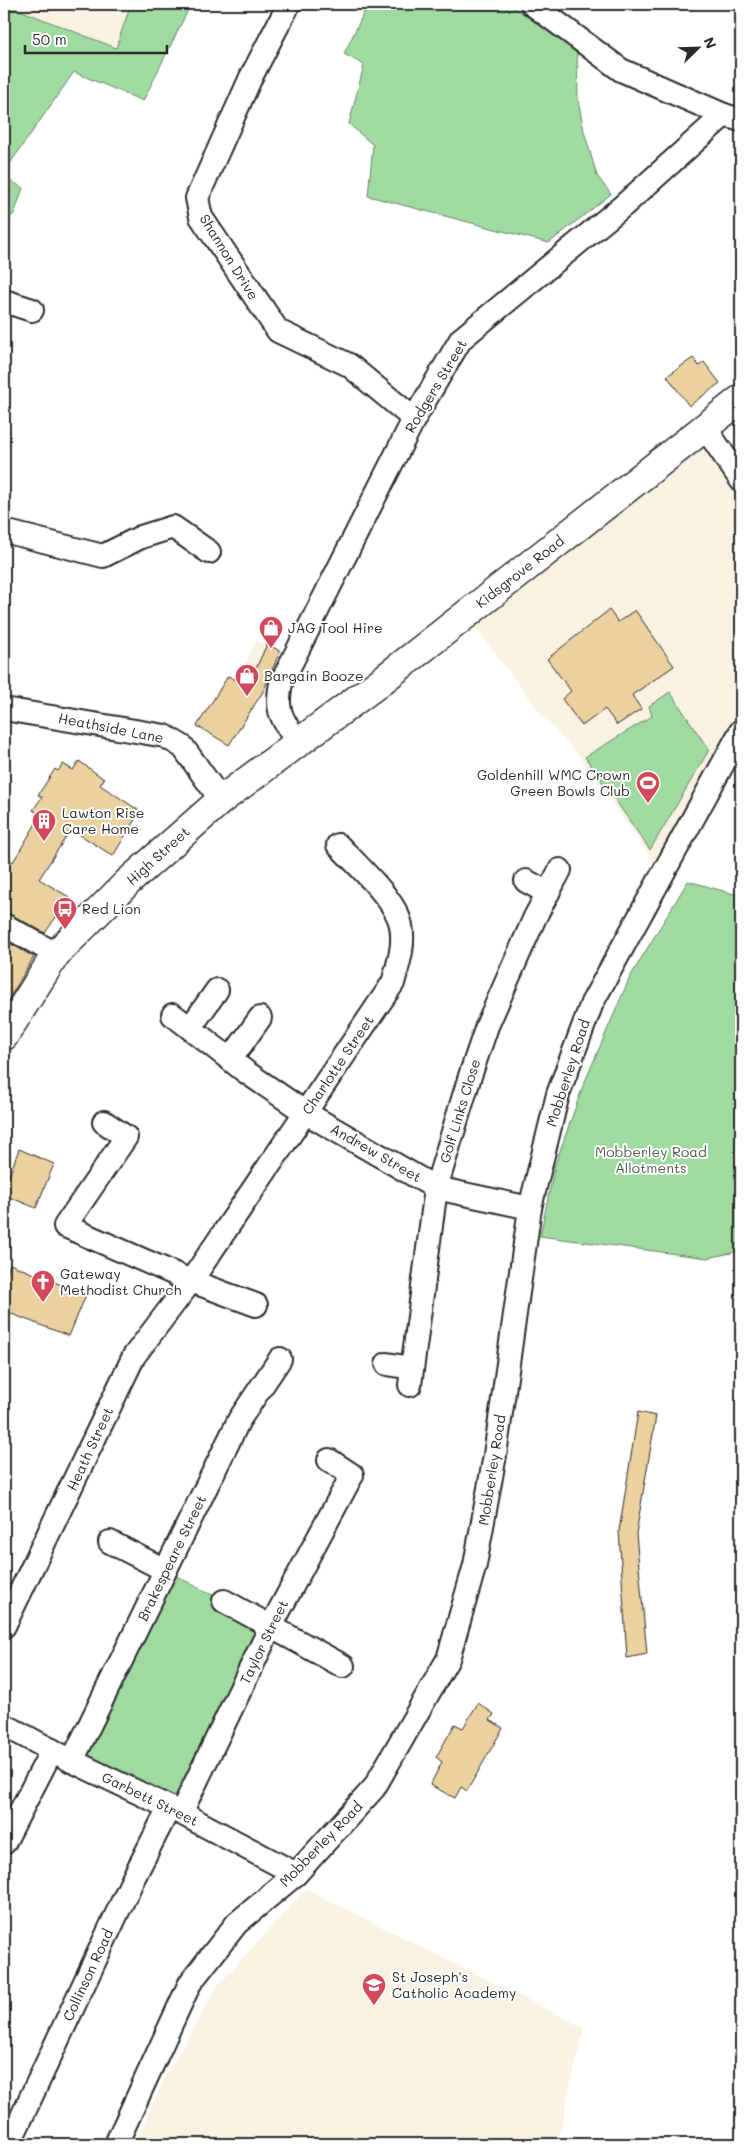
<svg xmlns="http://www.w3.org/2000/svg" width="745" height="2148" viewBox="0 0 745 2148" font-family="Mali,sans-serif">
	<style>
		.built { fill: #f9f1e2 }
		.green { fill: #9fdaa0; stroke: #658266 }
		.building { fill: #ead19f; stroke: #2b2b2b }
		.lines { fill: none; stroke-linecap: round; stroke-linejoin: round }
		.street-casing { stroke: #2b2b2b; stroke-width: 26 }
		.primary-casing { stroke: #2b2b2b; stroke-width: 31 }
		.street { stroke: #fff; stroke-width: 22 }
		.primary { stroke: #fff; stroke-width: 28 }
		.labels { text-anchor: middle; stroke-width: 4; stroke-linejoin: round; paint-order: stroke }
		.street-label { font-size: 14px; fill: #2b2b2b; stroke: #fff }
		.poi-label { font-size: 14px; fill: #2b2b2b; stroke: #fff; text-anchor: start }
		.park-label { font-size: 14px; fill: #4e604e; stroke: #fff }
	</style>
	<rect width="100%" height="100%" fill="#fff"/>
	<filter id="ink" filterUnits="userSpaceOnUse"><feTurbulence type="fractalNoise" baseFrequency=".02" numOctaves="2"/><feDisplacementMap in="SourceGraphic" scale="10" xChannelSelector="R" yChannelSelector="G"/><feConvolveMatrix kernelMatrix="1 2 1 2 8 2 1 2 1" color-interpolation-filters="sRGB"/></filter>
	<g filter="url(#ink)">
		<g class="built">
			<path d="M4 4H131L116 48Z"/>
			<path d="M702 438 741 494V708L712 763 655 863 580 757 545 719 473 624Z"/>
			<path d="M257 640 280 651 263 689 237 680Z"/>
			<path d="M306 1889 584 2028 557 2144H135L164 2079 218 1985Z"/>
		</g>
		<g class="green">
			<path d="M4 4 116 48 131 4H191L143 101 74 72 4 172Z"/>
			<path d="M368 4H509L577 51 578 99 584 131 597 176 611 194 549 243 368 196 373 145 349 124 364 65 344 54Z"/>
			<path d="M4 177 23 188 14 214 4 223Z"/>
			<path d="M670 692 709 750 650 850 585 757 652 716 649 706Z"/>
			<path d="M688 881 741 896V1251L707 1258 540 1236 555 1165 583 1086 630 977Z"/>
			<path d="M165 1570 271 1626 181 1813 72 1761Z"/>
		</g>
		<g class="building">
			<path d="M693 358 699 366 704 362 720 383 689 406 667 376Z"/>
			<path d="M609 610 618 622 635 610 674 666 632 695 641 709 617 725 605 709 582 726 562 699 571 691 547 659Z"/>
			<path d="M267 644 280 651 264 690 229 745 197 726 228 676 237 680 240 677 250 682Z"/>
			<path d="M79 761 104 779 100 785 140 811 113 856 71 829 39 879 69 897 61 908V917H56L45 933 10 914 4 912V856L13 862 41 815 33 810 42 797 38 795 55 769 58 771 63 764 73 770Z"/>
			<path d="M4 940 34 957 4 1007Z"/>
			<path d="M19 1149 54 1164 36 1208 4 1195V1190Z"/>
			<path d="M10 1264 86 1295 69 1336 4 1311V1282Z"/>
			<path d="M638 1412 656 1416 636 1534 647 1654 627 1658 619 1531Z"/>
			<path d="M478 1703 494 1714 490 1720 503 1728 467 1791 461 1787 455 1798 430 1785 442 1762 436 1757 455 1724 463 1728Z"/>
		</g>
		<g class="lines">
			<defs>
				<g id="street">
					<path d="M289 4 251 77 197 198 201 217 278 331 349 365 414 419"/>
					<path d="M532 4 621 70 724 115 741 120"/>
					<path d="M4 301 32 310"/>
					<path d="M704 426 741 480"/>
					<path d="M4 531 103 556 141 537 173 527 209 552"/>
					<path d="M4 709 165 736 183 747 221 800"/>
					<path d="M297 742C282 718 275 712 281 683L414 419 461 339 624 205 724 115"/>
					<path d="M526 881 548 893"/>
					<path d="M4 925 56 954"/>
					<path d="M217 990 190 1028 246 1072 306 1113 436 1188 530 1208"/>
					<path d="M173 1015 190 1028"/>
					<path d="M231 1059 260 1018"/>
					<path d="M104 1122 126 1137 65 1226 191 1281 256 1305"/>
					<path d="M387 1364 412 1368"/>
					<path d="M410 1385 436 1188 470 1076 487 1026 535 917 560 870"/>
					<path d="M110 1542 165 1570"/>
					<path d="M224 1601 343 1666"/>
					<path d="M4 1626 134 1356 191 1281 393 983C398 965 405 945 401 926 397 901 356 864 338 845"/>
					<path d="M4 1725 72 1761 181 1813 296 1874"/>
					<path d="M72 1761 239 1420 280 1359"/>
					<path d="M181 1813 271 1626 352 1475 329 1460"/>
					<path d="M4 1843 52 1750"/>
					<path d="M9 2144 134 1877 169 1808"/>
					<path d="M116 2144 190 1983 237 1923 296 1874 374 1788 448 1659 475 1565 495 1455 530 1208 558 1094 592 1003 741 731"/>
				</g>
				<path id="primary" d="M4 1036 56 954 128 882 221 800 380 682 741 399"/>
			</defs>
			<use href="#street" class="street-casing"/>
			<use href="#primary" class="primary-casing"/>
			<use href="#street" class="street"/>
			<use href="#primary" class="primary"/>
		</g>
	</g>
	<defs>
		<symbol id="shop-pin" viewBox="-11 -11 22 30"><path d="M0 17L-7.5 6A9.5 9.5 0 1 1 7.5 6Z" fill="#d1495b" stroke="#fff"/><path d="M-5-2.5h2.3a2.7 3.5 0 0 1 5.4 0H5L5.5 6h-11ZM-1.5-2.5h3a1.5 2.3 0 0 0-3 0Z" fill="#fff"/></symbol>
		<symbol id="stadium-pin" viewBox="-11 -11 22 30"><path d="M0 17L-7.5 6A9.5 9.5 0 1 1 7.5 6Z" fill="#d1495b" stroke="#fff"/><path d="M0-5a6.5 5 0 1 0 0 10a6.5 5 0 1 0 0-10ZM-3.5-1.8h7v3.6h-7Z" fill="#fff"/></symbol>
		<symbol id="building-pin" viewBox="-11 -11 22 30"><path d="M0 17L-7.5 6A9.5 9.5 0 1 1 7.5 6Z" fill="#d1495b" stroke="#fff"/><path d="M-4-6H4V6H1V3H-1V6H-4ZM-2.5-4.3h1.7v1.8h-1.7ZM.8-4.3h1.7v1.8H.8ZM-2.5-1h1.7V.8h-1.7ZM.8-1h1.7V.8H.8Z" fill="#fff"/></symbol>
		<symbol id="bus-pin" viewBox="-11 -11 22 30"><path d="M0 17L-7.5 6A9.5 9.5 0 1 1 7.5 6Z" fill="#d1495b" stroke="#fff"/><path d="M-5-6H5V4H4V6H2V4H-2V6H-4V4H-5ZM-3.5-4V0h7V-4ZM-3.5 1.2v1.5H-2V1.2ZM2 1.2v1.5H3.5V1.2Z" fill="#fff"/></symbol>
		<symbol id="church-pin" viewBox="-11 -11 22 30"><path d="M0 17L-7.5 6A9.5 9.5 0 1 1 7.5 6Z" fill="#d1495b" stroke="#fff"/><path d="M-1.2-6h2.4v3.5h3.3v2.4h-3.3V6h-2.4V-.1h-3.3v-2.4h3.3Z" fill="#fff"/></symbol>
		<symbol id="school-pin" viewBox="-11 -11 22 30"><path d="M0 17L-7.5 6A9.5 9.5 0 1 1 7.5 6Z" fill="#d1495b" stroke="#fff"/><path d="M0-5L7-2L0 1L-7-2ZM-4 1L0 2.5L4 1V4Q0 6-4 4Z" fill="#fff"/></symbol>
	</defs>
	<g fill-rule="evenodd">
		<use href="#shop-pin" x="257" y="614" width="28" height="38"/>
		<use href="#shop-pin" x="233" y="662" width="28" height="38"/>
		<use href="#stadium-pin" x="634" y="769" width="28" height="38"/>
		<use href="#building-pin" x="30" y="807" width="28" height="38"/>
		<use href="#bus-pin" x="51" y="895" width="28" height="38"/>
		<use href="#church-pin" x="29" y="1268" width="28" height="38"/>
		<use href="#school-pin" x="360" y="1971" width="28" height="38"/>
	</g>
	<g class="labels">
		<g class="street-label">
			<text transform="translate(229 257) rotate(58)" y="5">Shannon Drive</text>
			<text transform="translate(436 386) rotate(-59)" y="5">Rodgers Street</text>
			<text transform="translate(520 572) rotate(-38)" y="5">Kidsgrove Road</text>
			<text transform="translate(111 728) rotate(11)" y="5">Heathside Lane</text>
			<text transform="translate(158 856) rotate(-42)" y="5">High Street</text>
			<text transform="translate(338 1065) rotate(-56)" y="5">Charlotte Street</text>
			<text transform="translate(568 1073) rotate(-72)" y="5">Mobberley Road</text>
			<text transform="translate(460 1111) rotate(-73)" y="5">Golf Links Close</text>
			<text transform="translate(376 1153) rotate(30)" y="5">Andrew Street</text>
			<text transform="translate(90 1449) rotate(-65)" y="5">Heath Street</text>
			<text transform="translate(492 1470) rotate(-81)" y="5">Mobberley Road</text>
			<text transform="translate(172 1558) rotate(-64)" y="5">Brakespeare Street</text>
			<text transform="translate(264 1642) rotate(-64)" y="5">Taylor Street</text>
			<text transform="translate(150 1799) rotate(26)" y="5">Garbett Street</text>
			<text transform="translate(321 1844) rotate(-46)" y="5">Mobberley Road</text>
			<text transform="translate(88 1975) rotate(-65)" y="5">Collinson Road</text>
		</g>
		<g class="poi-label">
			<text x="288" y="633">JAG Tool Hire</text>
			<text x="264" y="681">Bargain Booze</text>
			<text x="630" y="780" text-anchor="end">Goldenhill WMC Crown<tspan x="630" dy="16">Green Bowls Club</tspan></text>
			<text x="62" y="818">Lawton Rise<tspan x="62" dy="16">Care Home</tspan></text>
			<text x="82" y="914">Red Lion</text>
			<text x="60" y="1279">Gateway<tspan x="60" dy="16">Methodist Church</tspan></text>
			<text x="392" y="1982">St Joseph's<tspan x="392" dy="16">Catholic Academy</tspan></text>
		</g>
		<g class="park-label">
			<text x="651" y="1157">Mobberley Road<tspan x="651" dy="16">Allotments</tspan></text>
		</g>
	</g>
	<rect width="745" height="2148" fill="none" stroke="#fff" stroke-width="20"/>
	<rect x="10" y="10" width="725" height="2128" fill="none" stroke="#2b2b2b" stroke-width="2" filter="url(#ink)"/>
	<g transform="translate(698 48) rotate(67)" stroke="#ffffff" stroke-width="4" paint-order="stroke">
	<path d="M0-4L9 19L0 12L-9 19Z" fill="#2b2b2b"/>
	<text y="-8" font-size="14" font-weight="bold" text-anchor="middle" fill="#2b2b2b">N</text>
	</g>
	<path d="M25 45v8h142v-8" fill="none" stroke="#2b2b2b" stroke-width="2.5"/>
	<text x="32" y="45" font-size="15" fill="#2b2b2b" stroke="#ffffff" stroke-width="4" paint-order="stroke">50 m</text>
</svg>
